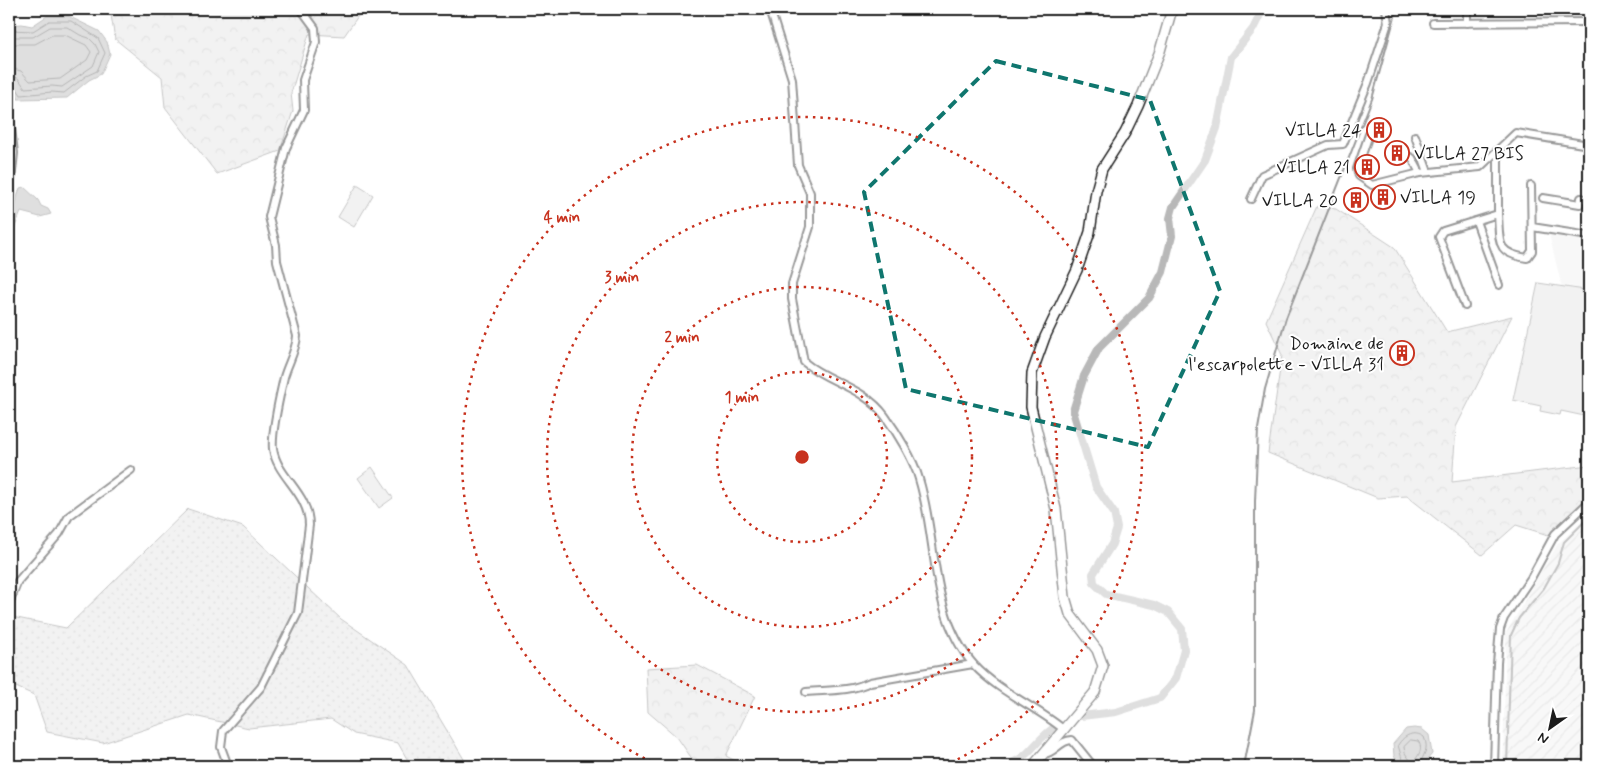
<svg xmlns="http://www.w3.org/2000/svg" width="1598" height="775" viewBox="0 0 1598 775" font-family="Mynerve,sans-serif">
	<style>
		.built { fill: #f0f0f0 }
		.industrial { fill: url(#industrial-furrows) }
		.grass { fill: url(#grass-dots); stroke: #7f7f7f }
		.forest { fill: url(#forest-crowns); stroke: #7f7f7f }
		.pitch { fill: #e2e2e2; stroke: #7f7f7f }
		.water { fill: #b8b8b8; stroke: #7a7a7a }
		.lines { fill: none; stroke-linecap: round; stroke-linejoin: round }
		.shore { stroke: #5a5a5a; stroke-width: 1 }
		.stream { stroke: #7a7a7a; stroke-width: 2 }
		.canal { stroke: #b8b8b8; stroke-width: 8 }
		.street-casing { stroke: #1c1c1c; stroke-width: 10 }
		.secondary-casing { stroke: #1c1c1c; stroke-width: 12 }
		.street { stroke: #fff; stroke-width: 6 }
		.secondary { stroke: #fff; stroke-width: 9 }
		.rail { stroke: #1c1c1c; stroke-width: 2 }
		.marked { fill: none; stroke: #0f766e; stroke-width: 4; stroke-dasharray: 10 6; stroke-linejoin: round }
		.ring { fill: none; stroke: #c8321e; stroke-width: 2.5; stroke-dasharray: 2.5 5 }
		.labels { text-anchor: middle; stroke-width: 4; stroke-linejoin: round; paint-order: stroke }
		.poi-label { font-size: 18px; fill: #1c1c1c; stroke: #fff; text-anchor: end }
		.centre { fill: #c8321e; stroke: #fff; stroke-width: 2.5 }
		.ring-label { font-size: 15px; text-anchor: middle; font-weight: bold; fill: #c8321e; stroke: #fff; stroke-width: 4; stroke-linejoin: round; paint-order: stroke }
	</style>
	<defs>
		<pattern id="industrial-furrows" width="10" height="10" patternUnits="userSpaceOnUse" patternTransform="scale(1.25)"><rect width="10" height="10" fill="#f0f0f0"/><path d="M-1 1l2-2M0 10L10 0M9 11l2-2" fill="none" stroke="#cdcdcd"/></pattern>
		<pattern id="grass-dots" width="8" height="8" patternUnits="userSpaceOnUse" patternTransform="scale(1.25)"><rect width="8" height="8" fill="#e2e2e2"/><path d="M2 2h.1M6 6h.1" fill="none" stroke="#c1c1c1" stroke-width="1.8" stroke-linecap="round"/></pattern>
		<pattern id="forest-crowns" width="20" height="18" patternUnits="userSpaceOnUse" patternTransform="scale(1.25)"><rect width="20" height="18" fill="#e2e2e2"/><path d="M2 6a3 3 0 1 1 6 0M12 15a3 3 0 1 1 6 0" fill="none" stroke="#c1c1c1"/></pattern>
	</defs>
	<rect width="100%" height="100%" fill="#fff"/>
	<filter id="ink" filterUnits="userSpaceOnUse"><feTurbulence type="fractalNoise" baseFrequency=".02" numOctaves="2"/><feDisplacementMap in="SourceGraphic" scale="10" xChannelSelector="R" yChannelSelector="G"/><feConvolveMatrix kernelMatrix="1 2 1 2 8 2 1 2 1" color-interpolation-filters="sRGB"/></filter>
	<g filter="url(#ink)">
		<path class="built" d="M1549 234 1589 240V295L1585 294V290L1568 286 1567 289 1562 288Z"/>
		<path class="industrial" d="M1589 515V766H1503L1506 633 1557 545Z"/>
		<path class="grass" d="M188 509 243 527 341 619 408 665 468 766H411L398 743 354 734 331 719 249 728 189 715 103 743 47 732 34 695 9 684V620L12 617 66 628Z"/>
		<g class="forest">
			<path d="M110 9H363L344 36 309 34 291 93 293 111 280 151 217 174 165 107 162 77 115 39Z"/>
			<path d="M1317 206 1336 209 1394 247 1447 332 1512 316 1456 427 1452 482 1589 465V496L1548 535 1516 525 1482 555 1407 496 1378 498 1268 453 1282 355 1266 321Z"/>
			<path d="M697 665 755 696 726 756 745 766H697L677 737 648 712 646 668Z"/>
		</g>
		<g class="pitch">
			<path d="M357 185 373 195 354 227 338 217Z"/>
			<path d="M1538 283 1585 290V294L1589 295V417L1561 411 1560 415 1540 411 1541 406 1513 400Z"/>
			<path d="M372 467 393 498 379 508 358 478Z"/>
		</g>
		<g class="water">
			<path d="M68 16 99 31 107 42 110 54 101 74 89 80 67 98 18 99 9 81V25L22 24 32 26 47 16Z"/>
			<path d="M24 187 38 200 41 206 48 209 51 214 40 217 21 212 14 229H11C15 215 15 201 20 188Z"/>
			<path d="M1414 728 1422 729 1429 735 1432 754 1422 766H1400L1394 756 1393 744 1406 729Z"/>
		</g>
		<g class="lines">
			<g class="shore">
				<path d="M9 30 33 31 49 21H71L98 38 105 53 97 71 86 76 64 93 52 92 21 95 14 84 9 82"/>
				<path d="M9 37H33L50 27H67L80 35 89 38 95 44 99 52 93 66 62 87 52 86 25 88 18 78 9 76"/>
				<path d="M9 44H35L52 35H65L86 45 91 52 87 60 60 79 30 81 21 71 9 68"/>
				<path d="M1411 740 1418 741C1424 749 1418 757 1412 763L1405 753 1404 747Z"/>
				<path d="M1404 766 1398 745C1404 735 1414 730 1424 737 1430 751 1422 754 1420 766"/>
			</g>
			<path class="stream" d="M1507 766 1511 635 1519 618 1544 588 1558 563 1564 542 1589 517"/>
			<g class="canal">
				<path d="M1081 716 1116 712 1160 698 1176 678 1184 650 1182 629 1168 612 1154 605 1106 594 1094 583 1093 574 1112 544 1117 528 1114 513 1096 487 1073 411 1084 376 1099 348 1149 298 1163 272 1172 236 1170 218 1173 207 1205 160 1217 128 1231 57 1253 29 1263 9"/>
				<path d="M999 766C1030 762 1032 742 1055 727"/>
			</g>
			<defs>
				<g id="street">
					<path d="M770 9 792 79 798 165 810 193V227L792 284V299L804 362C829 383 864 387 885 416 896 431 914 460 919 479 938 540 929 614 974 665 999 692 1035 706 1063 729"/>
					<path d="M1467 9V23"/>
					<path d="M1433 23 1589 22"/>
					<path d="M9 111 14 153 9 200"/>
					<path d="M1373 123 1357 169 1359 176 1372 185 1420 173 1480 167 1516 133 1589 145"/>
					<path d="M1415 136 1428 172"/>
					<path d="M1498 152V214"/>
					<path d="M1406 155 1412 158 1420 173"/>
					<path d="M1543 198 1580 204 1581 198 1589 200"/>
					<path d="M1251 199 1262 175 1328 145 1343 144 1368 83 1388 23 1386 9"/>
					<path d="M1476 221 1499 285"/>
					<path d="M1532 227 1589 236"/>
					<path d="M1465 306 1439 237 1443 231 1498 214C1500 242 1495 253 1527 258L1532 251 1531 186"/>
					<path d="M9 604 18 581 59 534 69 516 131 470"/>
					<path d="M806 692C828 690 849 692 870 682L973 664"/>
					<path d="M1044 754C1055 753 1060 740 1072 740L1093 766"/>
					<path d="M228 766 221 747 223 731 261 687 298 613 309 525C309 493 277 477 273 449 271 432 280 395 284 377 288 363 296 351 297 336L277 261 276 245 269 217 286 148 304 110 303 80 316 42 315 28 301 9"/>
					<path d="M1494 766 1497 663 1500 629 1504 618 1531 578 1555 534 1589 502"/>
				</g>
				<path id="secondary" d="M1033 766 1095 692 1103 666 1097 650 1070 614 1065 597 1056 509 1031 407 1032 373 1045 337 1077 270 1090 232 1096 191 1102 169 1125 133 1138 106 1160 51 1172 9"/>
			</defs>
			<use href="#street" class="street-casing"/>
			<use href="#secondary" class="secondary-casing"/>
			<use href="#street" class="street"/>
			<use href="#secondary" class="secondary"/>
			<path class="rail" d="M1244 766 1255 710V501L1258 429 1265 389 1286 318 1372 99 1397 9"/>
		</g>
	</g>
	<path d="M0 0H1598V775H0ZM996 61 1150 100 1220 291 1148 447 906 389 864 192Z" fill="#fff" fill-opacity=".55" fill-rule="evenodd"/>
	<path class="marked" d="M996 61 1150 100 1220 291 1148 447 906 389 864 192Z"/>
	<g class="ring">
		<circle cx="802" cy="457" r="85"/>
		<circle cx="802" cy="457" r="170"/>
		<circle cx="802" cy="457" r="255"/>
		<path d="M658 765A340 340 0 1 1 946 765"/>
	</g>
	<defs>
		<symbol id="building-ring" viewBox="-11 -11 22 22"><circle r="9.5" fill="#fff" stroke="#c8321e" stroke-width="1.5"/><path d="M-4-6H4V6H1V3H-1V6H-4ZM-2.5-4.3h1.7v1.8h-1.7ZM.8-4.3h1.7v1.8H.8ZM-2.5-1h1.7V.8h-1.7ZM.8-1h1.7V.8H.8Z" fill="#c8321e"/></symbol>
	</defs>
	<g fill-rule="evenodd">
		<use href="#building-ring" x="1365" y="116" width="28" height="28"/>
		<use href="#building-ring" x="1383" y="139" width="28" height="28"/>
		<use href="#building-ring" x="1353" y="153" width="28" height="28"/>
		<use href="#building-ring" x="1369" y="183" width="28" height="28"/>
		<use href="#building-ring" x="1342" y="186" width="28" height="28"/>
		<use href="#building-ring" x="1388" y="339" width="28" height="28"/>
	</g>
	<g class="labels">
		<g class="poi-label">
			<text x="1362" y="136">VILLA 24</text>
			<text x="1414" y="159" text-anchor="start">VILLA 27 BIS</text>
			<text x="1350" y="173">VILLA 21</text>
			<text x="1400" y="203" text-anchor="start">VILLA 19</text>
			<text x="1338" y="206">VILLA 20</text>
			<text x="1384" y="349">Domaine de<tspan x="1384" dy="21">l'escarpolette - VILLA 31</tspan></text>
		</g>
	</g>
	<circle cx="802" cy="457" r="8" class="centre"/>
	<g class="ring-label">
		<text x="562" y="222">4 min</text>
		<text x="622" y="282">3 min</text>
		<text x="682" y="342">2 min</text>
		<text x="742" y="402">1 min</text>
	</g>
	<rect width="1598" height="775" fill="none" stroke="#fff" stroke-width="30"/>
	<rect x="15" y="15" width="1568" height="745" fill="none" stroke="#1c1c1c" stroke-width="2" filter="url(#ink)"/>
	<g transform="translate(1550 728) rotate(213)" stroke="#ffffff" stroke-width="4" paint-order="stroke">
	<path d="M0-4L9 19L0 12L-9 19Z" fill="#1c1c1c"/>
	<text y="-8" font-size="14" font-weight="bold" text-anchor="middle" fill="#1c1c1c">N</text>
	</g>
</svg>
